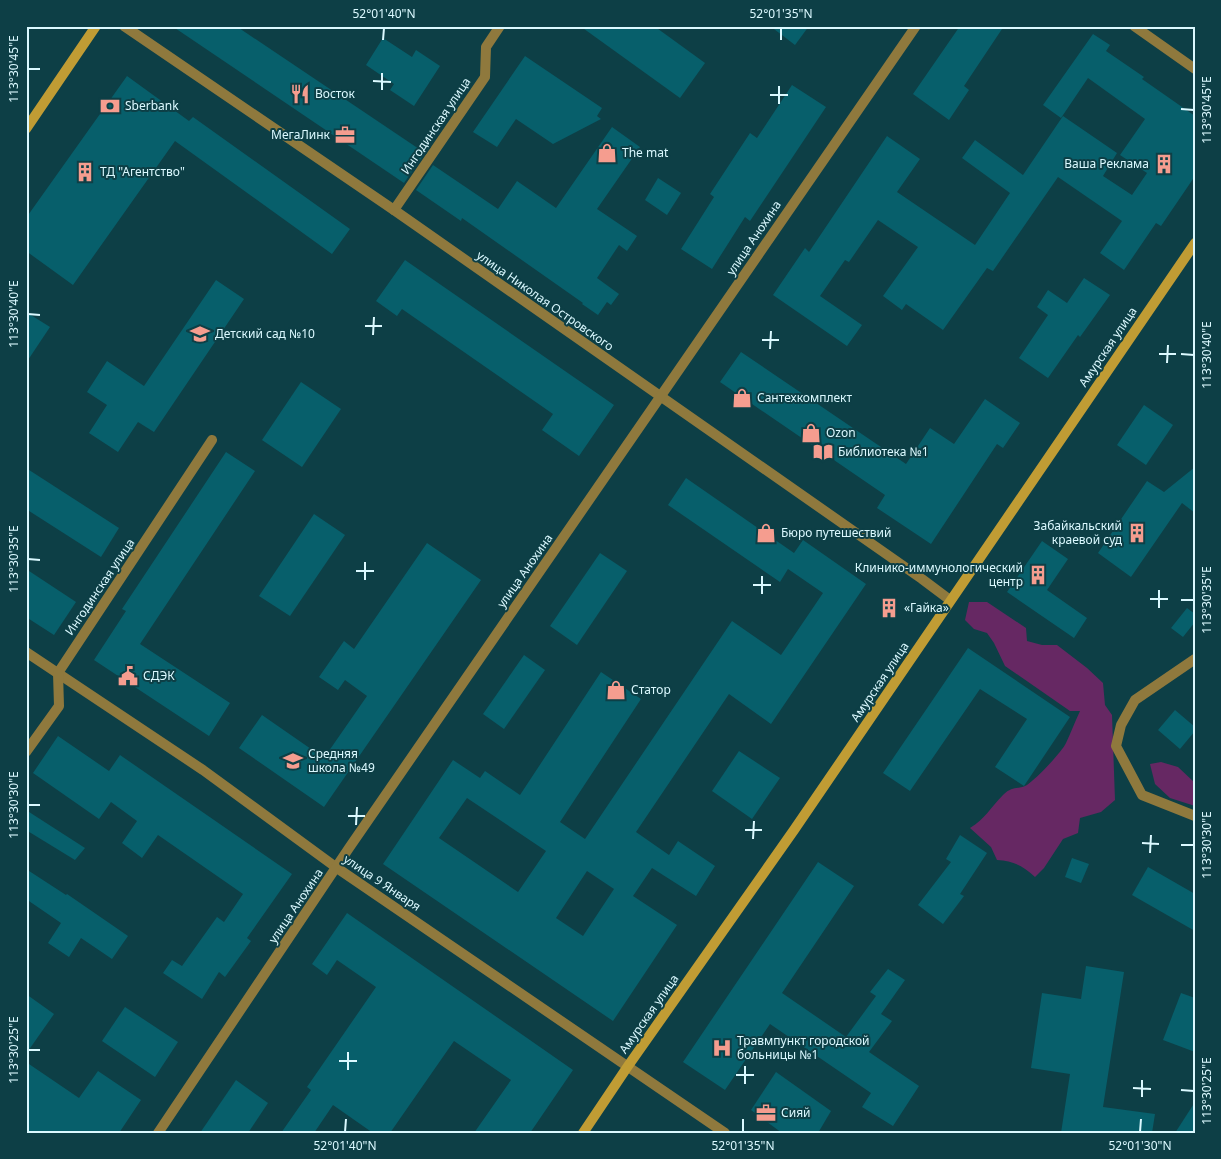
<svg xmlns="http://www.w3.org/2000/svg" width="1221" height="1159" viewBox="0 0 1221 1159" font-family="'Noto Sans',sans-serif">
	<style>
		.green { fill: #662863 }
		.building { fill: #075f6b; fill-rule: evenodd }
		.lines { fill: none; stroke-linecap: round; stroke-linejoin: round }
		.street { stroke: #8f793d; stroke-width: 10 }
		.secondary { stroke: #c09c34; stroke-width: 10 }
		.ticks { fill: none; stroke: #dbf9ff; stroke-width: 2 }
		.labels { text-anchor: middle; stroke-width: 4; stroke-linejoin: round; paint-order: stroke }
		.poi-label { font-size: 12px; fill: #dbf9ff; stroke: #0d3f46; text-anchor: start }
		.street-label { font-size: 12px; fill: #dbf9ff; stroke: #0d3f46 }
		.neatline { fill: none; stroke: #dbf9ff; stroke-width: 2 }
		.ticks-label { font-size: 12px; text-anchor: middle; fill: #dbf9ff }
	</style>
	<rect width="100%" height="100%" fill="#0d3f46"/>
	<g class="green">
		<path d="M969 602H987L1026 628 1027 641 1042 645H1057L1087 668 1103 683 1105 705 1112 715 1115 800 1101 812 1080 818 1078 833 1063 839 1044 868 1035 877C1023 866 1014 861 997 860L991 847 970 828C985 819 991 807 1003 795 1013 785 1018 790 1027 785 1035 780 1062 752 1066 743 1071 732 1075 722 1080 711H1070L1005 666 994 643 987 633 974 629 965 620Z"/>
		<path d="M1161 762 1178 767 1195 783V806L1170 798 1155 784 1150 764Z"/>
	</g>
	<g class="building">
		<path d="M172 26H236L425 153 404 183Z"/>
		<path d="M580 26H654L705 63 680 98Z"/>
		<path d="M770 26H809L795 45Z"/>
		<path d="M960 26H1004L964 86 969 90 949 120 913 94Z"/>
		<path d="M1093 34 1110 45 1106 51 1144 77 1142 79 1195 116V176L1161 226 1156 223 1124 270 1100 253 1122 221 1058 177 993 271 987 268 943 330 906 304 902 310 883 296 918 247 878 220 849 262 845 260 820 296 862 325 847 346 773 295 805 248 809 252 887 136 920 159 897 192 975 245 1010 193 962 158 975 140 1023 175 1063 116 1117 153 1103 176 1132 195 1147 173 1120 155 1145 119 1088 78 1061 118 1043 105Z"/>
		<path d="M383 38 412 57 416 50 440 66 414 106 390 90 394 84 366 65Z"/>
		<path d="M525 56 602 108 597 116 601 119 553 144 516 119 497 147 473 132Z"/>
		<path d="M127 76 189 121 193 117 350 229 332 254 175 141 73 285 26 251V218Z"/>
		<path d="M792 85 826 107 750 221 745 217 712 269 681 249 714 197 710 194 750 133 757 138Z"/>
		<path d="M612 127 640 147 597 209 637 236 627 251 619 245 597 278 619 294 611 305 607 302 598 315 582 304 583 303 462 218 461 221 416 190 433 165 498 209 517 181 556 208Z"/>
		<path d="M658 178 681 193 667 215 645 200Z"/>
		<path d="M405 260 614 405 579 456 542 430 553 414 402 309 397 316 376 301Z"/>
		<path d="M1084 278 1110 295 1080 337 1078 335 1048 378 1019 358 1048 315 1037 307 1048 290 1067 303Z"/>
		<path d="M216 280 244 299 154 432 138 422 118 452 89 433 107 405 87 392 107 361 144 386Z"/>
		<path d="M26 312 50 327 26 363Z"/>
		<path d="M741 352 906 464 930 428 954 444 985 399 1020 423 1003 448 997 444 931 544 877 508 885 495 720 382Z"/>
		<path d="M301 382 341 409 302 467 262 440Z"/>
		<path d="M1144 405 1173 425 1146 465 1117 445Z"/>
		<path d="M226 452 255 471 140 644 230 703 209 736 94 660 126 611 122 609Z"/>
		<path d="M1195 467V513L1182 503 1131 577 1098 553 1147 481 1164 492Z"/>
		<path d="M26 468 119 528 101 557 26 509Z"/>
		<path d="M686 478 794 553 803 540 866 584 771 724 729 694 636 832 669 855 678 841 715 866 696 896 652 868 633 896 677 925 613 1021 383 864 453 760 480 778 485 771 520 795 601 672 641 699 560 822 585 839 732 621 781 655 823 593 788 569 780 582 668 505ZM467 798 546 851 518 892 439 838ZM587 871 614 889 583 936 556 918Z"/>
		<path d="M314 514 345 535 290 616 259 596Z"/>
		<path d="M1042 541 1068 559 1047 590 1087 618 1074 638 1007 592Z"/>
		<path d="M427 543 481 580 324 807 239 748 262 715 324 758 367 696 345 680 338 690 319 677 344 641 354 649Z"/>
		<path d="M600 553 627 571 577 645 550 626Z"/>
		<path d="M26 569 76 602 54 635 26 617Z"/>
		<path d="M1187 608 1195 614V622L1183 637 1171 628Z"/>
		<path d="M968 648 1070 717 1024 786 995 767 1027 719 980 689 910 791 883 773Z"/>
		<path d="M524 655 545 670 504 729 483 714Z"/>
		<path d="M1175 710 1195 727V731L1180 749 1158 730Z"/>
		<path d="M58 736 109 771 120 755 292 874 247 938 251 941 225 977 219 972 202 999 163 973 172 960 182 966 217 917 224 922 243 894 158 835 142 858 122 843 137 821 111 802 99 819 33 773Z"/>
		<path d="M739 751 780 778 752 819 712 791Z"/>
		<path d="M26 810 85 848 75 860 26 830Z"/>
		<path d="M960 835 987 853 960 894 964 896 943 924 918 905 951 862 946 859Z"/>
		<path d="M1072 858 1089 864 1081 883 1065 877Z"/>
		<path d="M818 862 854 886 782 993 846 1037 876 996 870 992 888 969 905 980 881 1014 892 1021 869 1052 919 1086 893 1126 862 1107 871 1093 770 1024 725 1090 683 1062Z"/>
		<path d="M1148 867 1195 894V931L1132 895Z"/>
		<path d="M26 869 66 895 67 894 128 936 112 959 81 938 69 957 48 943 61 923 26 899Z"/>
		<path d="M347 913 573 1070 530 1133H474L511 1080 454 1041 390 1133H373L333 1105 314 1133H281L311 1090 307 1087 376 987 337 960 327 975 312 964Z"/>
		<path d="M1086 966 1124 972 1103 1107 1155 1114 1152 1133H1061L1070 1074 1031 1068 1042 993 1081 999Z"/>
		<path d="M1181 993 1195 998V1052L1163 1040Z"/>
		<path d="M26 994 54 1014 26 1054Z"/>
		<path d="M125 1007 178 1042 155 1077 102 1041Z"/>
		<path d="M26 1062 79 1098 98 1071 141 1100 119 1133H26Z"/>
		<path d="M776 1072 831 1111 818 1133H782L751 1110Z"/>
		<path d="M236 1080 268 1103 248 1133H200Z"/>
		<path d="M1195 1102V1133H1175Z"/>
	</g>
	<g class="lines">
		<g class="street">
			<path d="M124 26 394 210 922 579 950 600"/>
			<path d="M1134 26 1195 69"/>
			<path d="M394 210 485 77 486 47 500 26"/>
			<path d="M26 652 203 770 337 868 725 1133"/>
			<path d="M1195 659 1135 700 1121 725 1116 746 1142 795 1195 816"/>
			<path d="M26 752 59 706 58 673 212 440"/>
			<path d="M158 1133 349 848 916 26"/>
		</g>
		<g class="secondary">
			<path d="M26 129 96 26"/>
			<path d="M583 1133 628 1066 794 830 1195 243"/>
		</g>
	</g>
	<path class="ticks" d="M383 40 384 28M781 40V28M28 69H40M373 81 391 82M382 90V73M770 95H788M779 104V86M1181 109 1194 110M28 314 40 315M365 326H382M373 335 374 317M762 340H779M770 349 771 331M1159 354H1176M1181 354 1194 355M1167 363 1168 345M28 559 40 560M356 571H374M365 580V562M753 585H771M762 594V576M1150 599H1168M1181 600H1194M1159 608V590M28 805H40M348 816H365M356 825 357 807M745 830H762M753 839 754 821M1142 843 1159 844M1181 845H1194M1150 853 1151 835M28 1050H40M339 1061H357M348 1070V1052M736 1075H754M745 1084V1066M1133 1088 1151 1089M1181 1090 1194 1091M1142 1097V1080M345 1132 346 1119M743 1132V1119M1140 1132 1141 1119"/>
	<defs>
		<symbol id="restaurant-bare" viewBox="-9 -9 18 18"><path d="M-5-6h1v4h1v-4h1v4h1v-4h1v5L-1.5 .5V6h-2V.5L-5-1ZM5-6V6H3V1.5H1.5Q1.5-4 5-6Z" fill="#f59d8f" stroke="#0d3f46" stroke-width="2.5" paint-order="stroke"/></symbol>
		<symbol id="bank-bare" viewBox="-9 -9 18 18"><path d="M-6-4H6V4H-6ZM0-2.3a2.3 2.3 0 1 0 0 4.6a2.3 2.3 0 1 0 0-4.6Z" fill="#f59d8f" stroke="#0d3f46" stroke-width="2.5" paint-order="stroke"/></symbol>
		<symbol id="office-bare" viewBox="-9 -9 18 18"><path d="M-6-3h4V-5.5h4V-3h4V5H-6ZM-1-4.5V-3h2v-1.5ZM-6 0V1H6V0Z" fill="#f59d8f" stroke="#0d3f46" stroke-width="2.5" paint-order="stroke"/></symbol>
		<symbol id="shop-bare" viewBox="-9 -9 18 18"><path d="M-5-2.5h2.3a2.7 3.5 0 0 1 5.4 0H5L5.5 6h-11ZM-1.5-2.5h3a1.5 2.3 0 0 0-3 0Z" fill="#f59d8f" stroke="#0d3f46" stroke-width="2.5" paint-order="stroke"/></symbol>
		<symbol id="building-bare" viewBox="-9 -9 18 18"><path d="M-4-6H4V6H1V3H-1V6H-4ZM-2.5-4.3h1.7v1.8h-1.7ZM.8-4.3h1.7v1.8H.8ZM-2.5-1h1.7V.8h-1.7ZM.8-1h1.7V.8H.8Z" fill="#f59d8f" stroke="#0d3f46" stroke-width="2.5" paint-order="stroke"/></symbol>
		<symbol id="school-bare" viewBox="-9 -9 18 18"><path d="M0-5L7-2L0 1L-7-2ZM-4 1L0 2.5L4 1V4Q0 6-4 4Z" fill="#f59d8f" stroke="#0d3f46" stroke-width="2.5" paint-order="stroke"/></symbol>
		<symbol id="library-bare" viewBox="-9 -9 18 18"><path d="M-6-4Q-3-5.5-.7-3.5V5Q-3 3-6 4ZM6-4Q3-5.5 .7-3.5V5Q3 3 6 4Z" fill="#f59d8f" stroke="#0d3f46" stroke-width="2.5" paint-order="stroke"/></symbol>
		<symbol id="civic-bare" viewBox="-9 -9 18 18"><path d="M-.6-6.5H3V-4.5H.6V-3L4-1V1h2V6H-6V1h2V-1L-.6-3ZM-1.2 2.5V6h2.4V2.5Z" fill="#f59d8f" stroke="#0d3f46" stroke-width="2.5" paint-order="stroke"/></symbol>
		<symbol id="hospital-bare" viewBox="-9 -9 18 18"><path d="M-5-5h3v3.5h4V-5h3V5h-3V1.5h-4V5h-3Z" fill="#f59d8f" stroke="#0d3f46" stroke-width="2.5" paint-order="stroke"/></symbol>
	</defs>
	<g fill-rule="evenodd">
		<use href="#restaurant-bare" x="286" y="80" width="28" height="28"/>
		<use href="#bank-bare" x="96" y="92" width="28" height="28"/>
		<use href="#office-bare" x="331" y="121" width="28" height="28"/>
		<use href="#shop-bare" x="593" y="139" width="28" height="28"/>
		<use href="#building-bare" x="1150" y="150" width="28" height="28"/>
		<use href="#building-bare" x="71" y="158" width="28" height="28"/>
		<use href="#school-bare" x="186" y="320" width="28" height="28"/>
		<use href="#shop-bare" x="728" y="384" width="28" height="28"/>
		<use href="#shop-bare" x="797" y="419" width="28" height="28"/>
		<use href="#library-bare" x="809" y="438" width="28" height="28"/>
		<use href="#shop-bare" x="752" y="519" width="28" height="28"/>
		<use href="#building-bare" x="1123" y="519" width="28" height="28"/>
		<use href="#building-bare" x="1024" y="561" width="28" height="28"/>
		<use href="#building-bare" x="875" y="594" width="28" height="28"/>
		<use href="#civic-bare" x="114" y="662" width="28" height="28"/>
		<use href="#shop-bare" x="602" y="676" width="28" height="28"/>
		<use href="#school-bare" x="279" y="747" width="28" height="28"/>
		<use href="#hospital-bare" x="708" y="1034" width="28" height="28"/>
		<use href="#office-bare" x="752" y="1099" width="28" height="28"/>
	</g>
	<g class="labels">
		<g class="poi-label">
			<text x="315" y="98">Восток</text>
			<text x="125" y="110">Sberbank</text>
			<text x="330" y="139" text-anchor="end">МегаЛинк</text>
			<text x="622" y="157">The mat</text>
			<text x="1149" y="168" text-anchor="end">Ваша Реклама</text>
			<text x="100" y="176">ТД "Агентство"</text>
			<text x="215" y="338">Детский сад №10</text>
			<text x="757" y="402">Сантехкомплект</text>
			<text x="826" y="437">Ozon</text>
			<text x="838" y="456">Библиотека №1</text>
			<text x="1122" y="530" text-anchor="end">Забайкальский<tspan x="1122" dy="14">краевой суд</tspan></text>
			<text x="781" y="537">Бюро путешествий</text>
			<text x="1023" y="572" text-anchor="end">Клинико-иммунологический<tspan x="1023" dy="14">центр</tspan></text>
			<text x="904" y="612">«Гайка»</text>
			<text x="143" y="680">СДЭК</text>
			<text x="631" y="694">Статор</text>
			<text x="308" y="758">Средняя<tspan x="308" dy="14">школа №49</tspan></text>
			<text x="737" y="1045">Травмпункт городской<tspan x="737" dy="14">больницы №1</tspan></text>
			<text x="781" y="1117">Сияй</text>
		</g>
		<g class="street-label">
			<text transform="translate(436 126) rotate(-56)" y="4">Ингодинская улица</text>
			<text transform="translate(754 238) rotate(-56)" y="4">улица Анохина</text>
			<text transform="translate(545 301) rotate(35)" y="4">улица Николая Островского</text>
			<text transform="translate(1108 347) rotate(-56)" y="4">Амурская улица</text>
			<text transform="translate(525 571) rotate(-55)" y="4">улица Анохина</text>
			<text transform="translate(100 587) rotate(-56)" y="4">Ингодинская улица</text>
			<text transform="translate(880 682) rotate(-56)" y="4">Амурская улица</text>
			<text transform="translate(382 883) rotate(34)" y="4">улица 9 Января</text>
			<text transform="translate(296 906) rotate(-56)" y="4">улица Анохина</text>
			<text transform="translate(649 1014) rotate(-55)" y="4">Амурская улица</text>
		</g>
	</g>
	<rect width="1221" height="1159" fill="none" stroke="#0d3f46" stroke-width="55"/>
	<rect x="28" y="28" width="1166" height="1104" class="neatline"/>
	<g class="ticks-label">
		<text x="384" y="18">52°01'40"N</text>
		<text x="781" y="18">52°01'35"N</text>
		<text transform="translate(14 69) rotate(-90)" y="4">113°30'45"E</text>
		<text transform="translate(1207 110) rotate(-90)" y="4">113°30'45"E</text>
		<text transform="translate(14 314) rotate(-90)" y="4">113°30'40"E</text>
		<text transform="translate(1207 355) rotate(-90)" y="4">113°30'40"E</text>
		<text transform="translate(14 559) rotate(-90)" y="4">113°30'35"E</text>
		<text transform="translate(1207 600) rotate(-90)" y="4">113°30'35"E</text>
		<text transform="translate(14 805) rotate(-90)" y="4">113°30'30"E</text>
		<text transform="translate(1207 845) rotate(-90)" y="4">113°30'30"E</text>
		<text transform="translate(14 1050) rotate(-90)" y="4">113°30'25"E</text>
		<text transform="translate(1207 1091) rotate(-90)" y="4">113°30'25"E</text>
		<text x="345" y="1150">52°01'40"N</text>
		<text x="743" y="1150">52°01'35"N</text>
		<text x="1140" y="1150">52°01'30"N</text>
	</g>
</svg>
